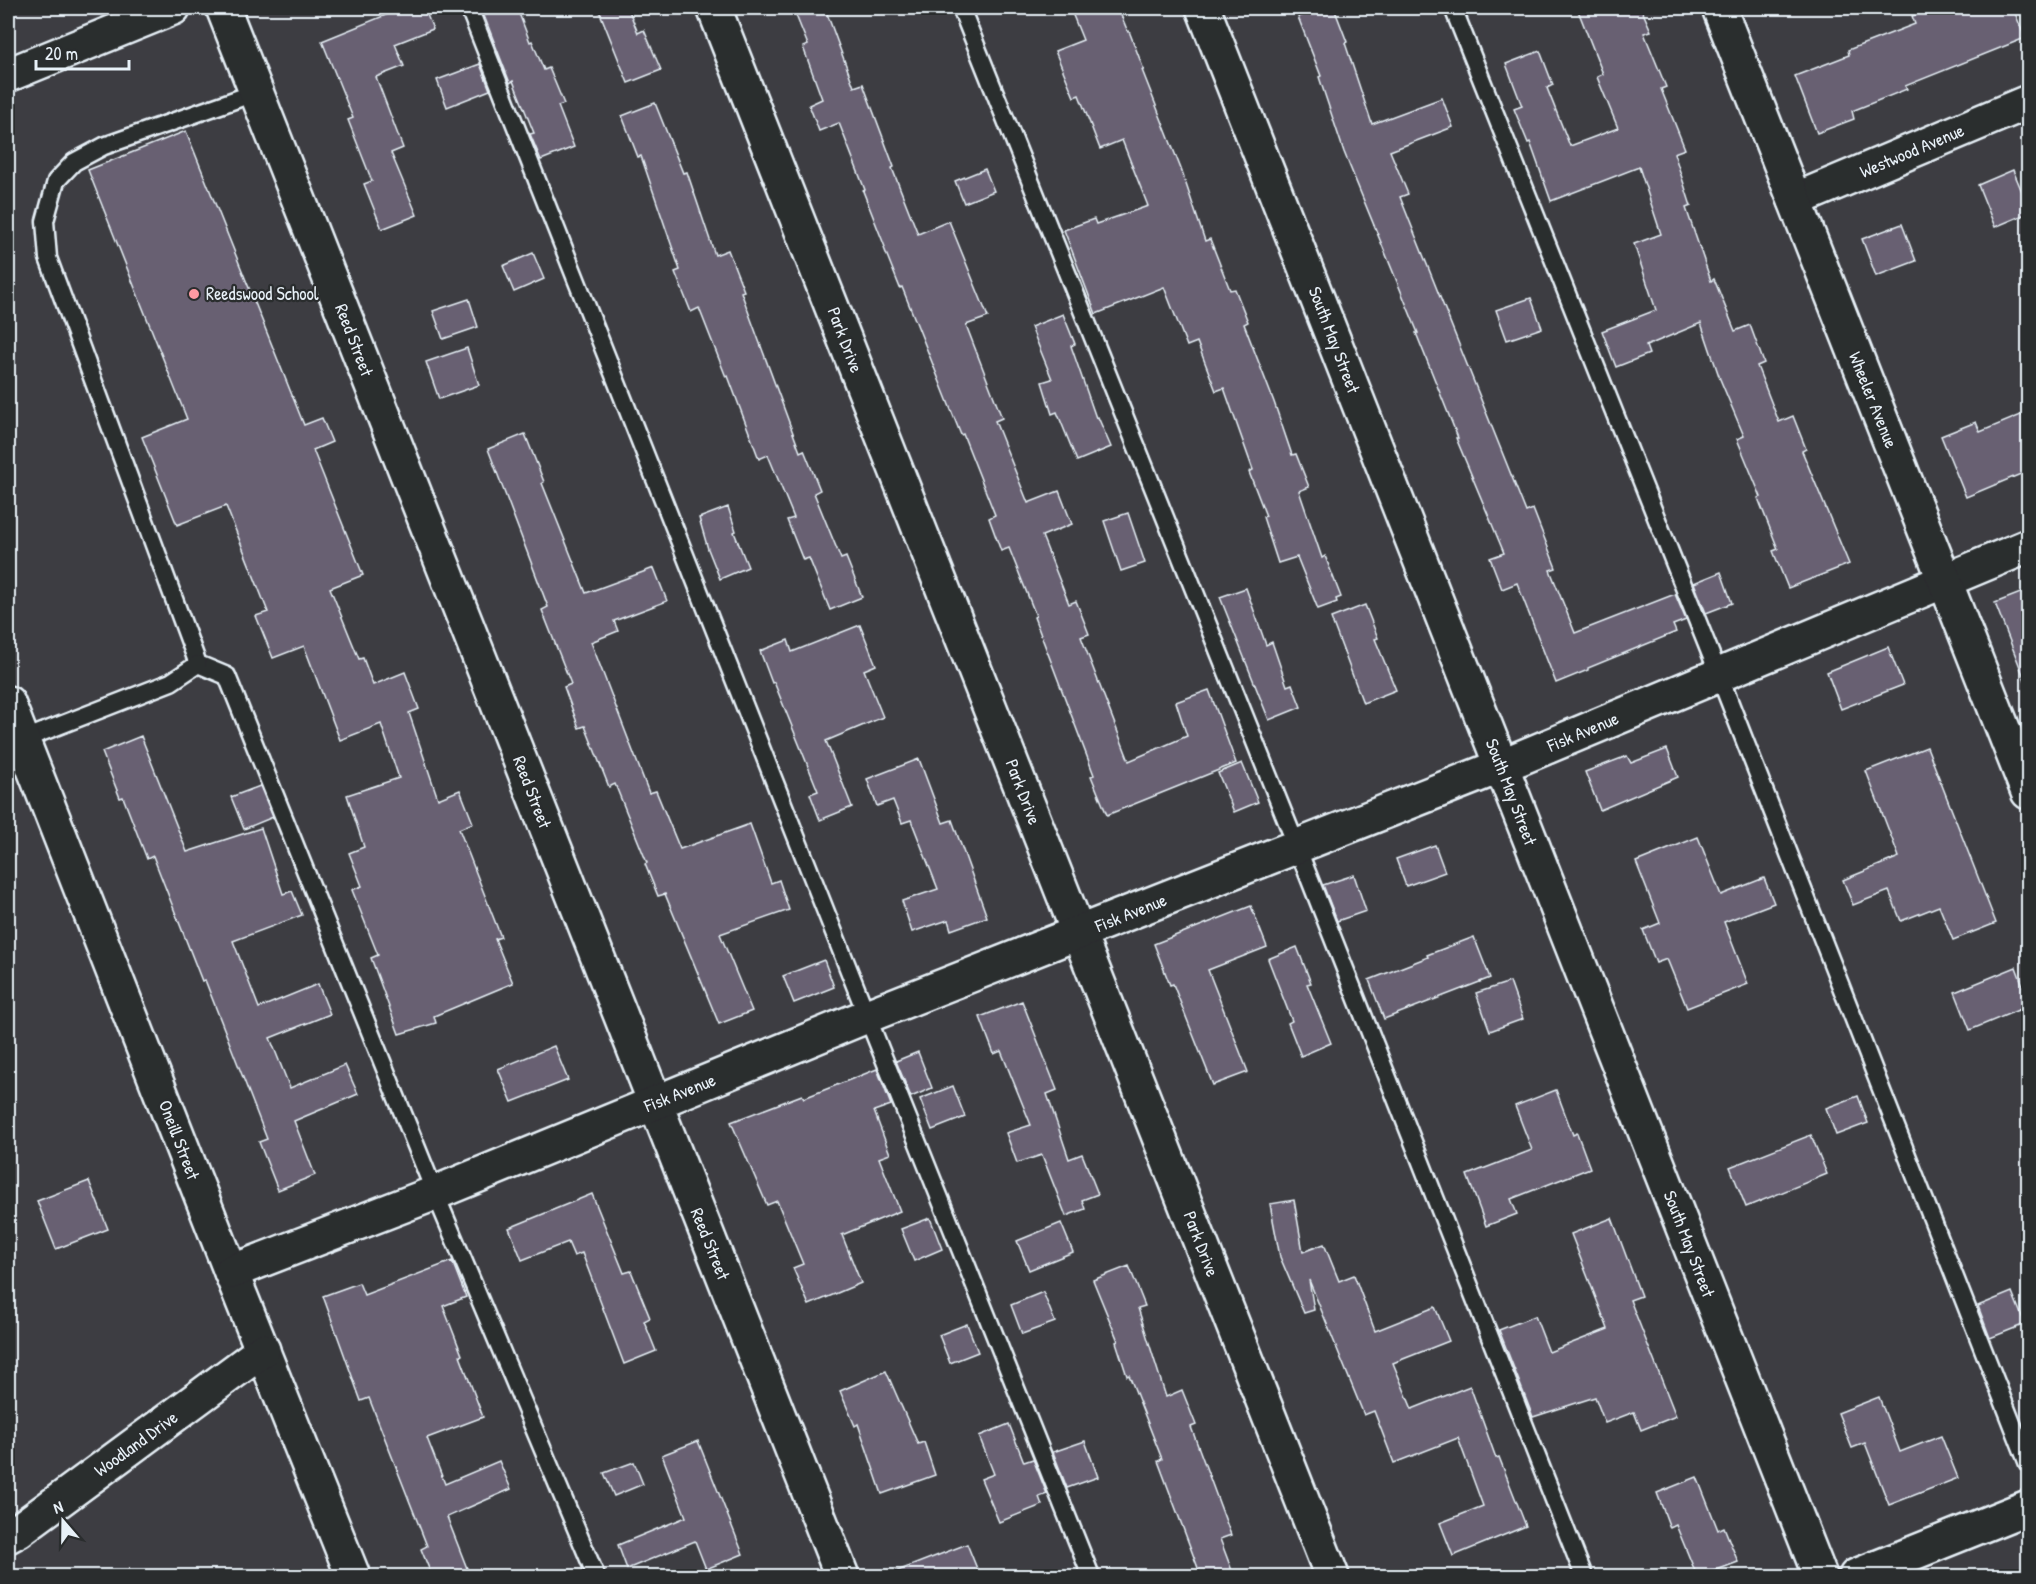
<svg xmlns="http://www.w3.org/2000/svg" width="2036" height="1584" viewBox="0 0 2036 1584" font-family="'Patrick Hand',sans-serif">
	<style>
		.building { fill: #686172; stroke: #e8f1f8; stroke-width: 1.5 }
		.lines { fill: none; stroke-linecap: round; stroke-linejoin: round }
		.service-casing { stroke: #e8f1f8; stroke-width: 21 }
		.minor-casing { stroke: #e8f1f8; stroke-width: 38 }
		.tertiary-casing { stroke: #e8f1f8; stroke-width: 38 }
		.service { stroke: #2a2d2e; stroke-width: 16 }
		.minor { stroke: #2a2d2e; stroke-width: 33 }
		.tertiary { stroke: #2a2d2e; stroke-width: 33 }
		.poi-dot { fill: #ff9aa2; stroke: #2a2d2e; stroke-width: 2 }
		.labels { text-anchor: middle; stroke-width: 4.5; stroke-linejoin: round; paint-order: stroke }
		.street-label { font-size: 18px; fill: #e8f1f8; stroke: #2a2d2e }
		.poi-label { font-size: 18px; fill: #e8f1f8; stroke: #2a2d2e; text-anchor: start }
	</style>
	<rect width="100%" height="100%" fill="#3d3d42"/>
	<filter id="ink" filterUnits="userSpaceOnUse"><feTurbulence type="fractalNoise" baseFrequency=".0167" numOctaves="2"/><feDisplacementMap in="SourceGraphic" scale="12" xChannelSelector="R" yChannelSelector="G"/><feConvolveMatrix kernelMatrix="1 2 1 2 8 2 1 2 1" color-interpolation-filters="sRGB"/></filter>
	<g filter="url(#ink)">
		<g class="building">
			<path d="M388 8H424L433 29 395 44 404 66 376 77 403 148 391 153 417 215 382 229 364 184 372 181 348 120 353 118 322 41 391 13Z"/>
			<path d="M481 8H517L530 42 532 41 544 70 549 68 564 104 558 106 574 147 541 160 530 134 534 133 513 81 510 83Z"/>
			<path d="M598 8H628L638 33 644 30 661 70 628 83Z"/>
			<path d="M793 8H825L854 87 863 84 894 167 892 168 918 234 949 221 988 317 966 325 1002 418 995 421 1028 503 1059 491 1072 524 1042 536 1069 604 1076 601 1089 634 1081 637 1129 761 1187 736 1176 702 1209 690 1236 763 1107 815 1091 776 1094 775 1052 664 1034 617 1036 616 1009 548 1001 551 989 518 995 515 963 434 961 435 902 287 900 288 884 248 885 247 863 191 865 190 839 123 819 131 809 105 822 99 803 47 808 45Z"/>
			<path d="M1070 8H1118L1128 32 1129 31 1144 70H1142L1181 169 1205 241 1210 239 1230 290 1235 289 1248 322 1244 324 1274 402 1292 455 1296 454 1309 487 1299 491 1322 558 1325 556 1341 597 1336 599 1337 602 1318 609 1297 557 1278 563 1263 517 1266 516 1249 472 1253 470 1224 388 1216 391 1197 342 1187 346 1164 287 1096 314 1064 230 1094 219 1096 224 1148 206 1122 140 1100 149 1079 95 1074 97 1055 51 1083 40Z"/>
			<path d="M1323 8H1334L1347 42 1345 43 1372 124 1442 98 1453 127 1390 151 1408 194 1400 197 1526 512 1533 509 1556 568 1550 570 1575 633 1675 594 1686 620 1673 625 1676 632 1588 668V670L1556 683 1517 583 1502 589 1490 558 1504 553 1456 438H1458L1416 333H1418L1344 152 1319 77 1321 76 1298 17Z"/>
			<path d="M1577 8H1641L1651 31 1644 33 1666 87 1661 89 1685 149 1674 153 1691 206 1686 208 1711 281 1714 279 1735 331 1750 325 1764 363 1757 366 1779 422 1793 416 1806 449 1802 451 1849 564 1788 588 1773 551 1778 549 1758 498 1761 497 1737 439 1744 436 1720 379 1701 323 1646 346 1649 354 1616 367 1602 331 1656 310 1634 244 1661 234 1639 167 1551 201 1530 142 1528 143 1514 109 1522 106 1506 64 1540 51 1553 85 1547 88 1570 146 1618 128 1597 77 1603 74Z"/>
			<path d="M1932 8H2013L2025 38 1905 86 1907 89 1852 111 1854 119 1817 133 1795 76 1849 55 1848 50 1915 24 1912 16Z"/>
			<path d="M480 64 490 90 447 107 437 80Z"/>
			<path d="M655 103 683 173 687 172 715 255 728 250 744 291 741 292 800 452 804 450 820 490 814 493 841 559 846 557 862 597 830 610 809 558 803 560 787 520 794 518 768 455 759 459 728 376 726 377 699 308 691 312 675 272 680 270 641 156 638 157 622 116Z"/>
			<path d="M186 131 304 425 322 418 332 442 313 450 363 575 330 588 359 659 363 658 373 685 405 672 419 709 409 713 438 799 460 790 473 823 459 829 501 937 495 939 513 983 434 1016 436 1023 399 1034 371 958 378 955 352 890 362 886 349 853 364 847 347 795 399 778 381 724 340 740 304 646 273 658 256 616 268 612 226 506 177 525 142 437 187 419 88 170Z"/>
			<path d="M985 169 994 191 964 203 955 181Z"/>
			<path d="M2013 170 2028 206V213L1995 227 1978 185Z"/>
			<path d="M1902 224 1916 261 1876 276 1862 239Z"/>
			<path d="M533 253 544 279 514 292 503 266Z"/>
			<path d="M1531 298 1542 328 1507 340 1496 310Z"/>
			<path d="M469 299 478 327 443 339 433 311Z"/>
			<path d="M1063 314 1075 344 1071 346 1096 418 1098 417 1111 447 1077 461 1057 412 1052 414 1042 382 1052 379 1031 327Z"/>
			<path d="M467 348 479 385 439 399 426 362Z"/>
			<path d="M2028 412V471L1966 497 1941 436 1976 422 1980 432Z"/>
			<path d="M525 434 544 482 542 483 586 593 654 568 667 601 614 621 618 631 591 642 649 793 656 791 680 849 750 824 771 883 779 880 789 910 720 934 752 1011 719 1024 665 894 658 896 645 864 647 863 615 784 609 787 585 726 579 728 564 687 571 684 542 610 548 607 488 449Z"/>
			<path d="M728 507 736 531 734 532 748 567 720 579 708 549 699 518Z"/>
			<path d="M1128 513 1145 563 1121 571 1104 521Z"/>
			<path d="M1721 572 1732 603 1706 613 1694 583Z"/>
			<path d="M1246 588 1266 645 1272 642 1287 686 1292 684 1301 707 1269 720 1220 597Z"/>
			<path d="M2028 590V685H2027L1995 603Z"/>
			<path d="M1365 605 1378 638 1375 639 1396 690 1363 703 1331 618Z"/>
			<path d="M860 625 876 665 864 670 883 717 826 741 852 807 820 820 810 794 818 791 774 682 772 683 760 651 788 640 792 652Z"/>
			<path d="M1888 647 1903 685 1841 709 1827 672Z"/>
			<path d="M141 736 187 852 261 828 283 894 292 891 302 915 233 941 259 1008 318 984 330 1014 270 1038 290 1088 345 1065 358 1094 294 1121 315 1175 278 1190 259 1142 267 1139 205 980 202 981 153 856 147 859 123 797 120 798 102 752Z"/>
			<path d="M1927 747 1996 923 1953 940 1939 906 1901 921 1889 891 1853 905 1843 880 1899 857 1866 771Z"/>
			<path d="M1667 749 1678 777 1600 810 1585 772 1627 756 1631 763Z"/>
			<path d="M919 759 943 823 952 820 987 917 951 930 948 920 912 932 902 901 938 889 911 820 902 823 893 800 877 806 867 779Z"/>
			<path d="M1242 763 1258 802 1234 812 1218 773Z"/>
			<path d="M260 786 273 817 244 829 231 797Z"/>
			<path d="M1698 837 1721 895 1764 878 1774 903 1724 922 1748 984 1687 1008 1667 959 1656 963 1643 930 1660 923 1636 862Z"/>
			<path d="M1435 845 1445 872 1406 886 1396 859Z"/>
			<path d="M1354 875 1366 911 1337 921 1323 885Z"/>
			<path d="M1251 906 1267 947 1208 970 1248 1072 1213 1085 1173 984 1170 985 1154 944Z"/>
			<path d="M1474 937 1490 978 1384 1019 1369 980 1428 957 1427 955Z"/>
			<path d="M1297 947 1311 983 1307 984 1331 1043 1301 1056 1288 1023 1292 1021 1268 959Z"/>
			<path d="M824 960 834 987 794 1003 783 976Z"/>
			<path d="M2016 967 2028 999V1006L1970 1030 1955 992Z"/>
			<path d="M1510 982 1523 1019 1490 1031 1476 993Z"/>
			<path d="M1022 1001 1057 1090 1047 1094 1069 1159 1082 1154 1098 1194 1082 1200 1085 1209 1066 1216 1042 1155 1017 1163 1006 1133 1031 1125 1001 1051 994 1054 980 1017Z"/>
			<path d="M554 1046 568 1080 512 1102 498 1069Z"/>
			<path d="M918 1052 932 1088 911 1097 896 1061Z"/>
			<path d="M877 1069 891 1105 874 1111 890 1154 879 1158 900 1211 842 1235 861 1283 809 1305 793 1268 803 1264 777 1201 767 1205 731 1122 802 1095 804 1098Z"/>
			<path d="M953 1086 965 1117 932 1130 920 1099Z"/>
			<path d="M1556 1090 1573 1135 1577 1133 1590 1168 1511 1199 1517 1214 1486 1226 1467 1175 1532 1150 1515 1106Z"/>
			<path d="M1858 1096 1868 1123 1836 1135 1826 1108Z"/>
			<path d="M1811 1135 1827 1174 1746 1207 1730 1167Z"/>
			<path d="M89 1181 108 1229 56 1249 37 1201Z"/>
			<path d="M592 1194 624 1273 631 1271 650 1318 644 1321 656 1351 624 1364 582 1253 574 1256 568 1242 522 1260 509 1228Z"/>
			<path d="M1294 1200 1303 1252 1324 1244 1339 1281 1354 1275 1375 1331 1435 1307 1449 1341 1393 1363 1412 1409 1470 1386 1496 1458 1499 1457 1526 1526 1453 1556 1440 1523 1483 1506 1458 1438 1394 1463 1374 1411 1364 1415 1309 1280 1314 1310 1304 1313 1280 1257 1270 1204Z"/>
			<path d="M930 1218 942 1249 914 1261 901 1229Z"/>
			<path d="M1612 1218 1641 1296 1630 1300 1676 1416 1641 1430 1634 1412 1605 1423 1595 1397 1533 1417 1499 1330 1535 1316 1549 1352 1608 1329 1571 1234Z"/>
			<path d="M1061 1223 1073 1252 1029 1270 1017 1241Z"/>
			<path d="M452 1261 466 1297 443 1306 462 1355 460 1356 483 1417 427 1438 445 1484 499 1461 511 1489 447 1517 470 1576H432L421 1549 427 1546 369 1398 361 1401 323 1296 359 1283 364 1295Z"/>
			<path d="M1129 1266 1145 1306 1138 1308 1166 1397 1182 1390 1196 1425 1191 1427 1231 1535 1220 1539 1234 1576H1201L1158 1461 1162 1459 1129 1375 1127 1376 1116 1342 1118 1341 1093 1280Z"/>
			<path d="M1043 1292 1055 1322 1022 1334 1011 1305Z"/>
			<path d="M2012 1292 2025 1324 1990 1338 1978 1306Z"/>
			<path d="M967 1324 978 1352 950 1363 939 1335Z"/>
			<path d="M886 1371 918 1444 924 1442 935 1475 882 1494 858 1424 855 1426 840 1391Z"/>
			<path d="M1879 1397 1900 1452 1941 1436 1958 1478 1889 1505 1865 1443 1852 1448 1838 1413Z"/>
			<path d="M1009 1424 1024 1462 1033 1459 1047 1494 1039 1497 1042 1505 999 1522 981 1479 994 1474 979 1436Z"/>
			<path d="M698 1441 743 1554 706 1569 695 1541 627 1569 618 1545 686 1517 662 1455Z"/>
			<path d="M1085 1441 1098 1477 1067 1488 1053 1452Z"/>
			<path d="M634 1462 643 1484 614 1496 604 1473Z"/>
			<path d="M1697 1477 1718 1530 1724 1527 1738 1562 1701 1576H1697L1676 1525 1670 1528 1657 1493Z"/>
			<path d="M967 1544 980 1576H887V1575Z"/>
		</g>
		<g class="lines">
			<defs>
				<g id="service">
					<path d="M469 8 867 1016 1091 1576"/>
					<path d="M961 8 1297 847 1584 1576"/>
					<path d="M1453 8 1719 675 2028 1464"/>
					<path d="M257 92 104 146 74 162 56 181 45 221 48 258 198 664 227 676 435 1193 596 1576"/>
					<path d="M22 740 171 682 198 664"/>
				</g>
				<g id="minor">
					<path d="M223 8 842 1576"/>
					<path d="M714 8 1332 1576"/>
					<path d="M1203 8 1820 1576"/>
					<path d="M1795 200 2028 102"/>
					<path d="M8 703 231 1272 353 1576"/>
					<path d="M231 1272 435 1193 867 1016 1501 766 2028 546"/>
					<path d="M8 1536 19 1530 263 1350"/>
					<path d="M1856 1576 2028 1507"/>
				</g>
				<g id="tertiary">
					<path d="M1719 8 2028 792"/>
					<path d="M8 75 173 8"/>
				</g>
			</defs>
			<use href="#service" class="service-casing"/>
			<use href="#minor" class="minor-casing"/>
			<use href="#tertiary" class="tertiary-casing"/>
			<use href="#service" class="service"/>
			<use href="#minor" class="minor"/>
			<use href="#tertiary" class="tertiary"/>
		</g>
	</g>
	<circle class="poi-dot" cx="194" cy="294" r="6"/>
	<g class="labels">
		<g class="street-label">
			<text transform="translate(1912 151) rotate(-23)" y="6">Westwood Avenue</text>
			<text transform="translate(354 340) rotate(69)" y="6">Reed Street</text>
			<text transform="translate(845 340) rotate(69)" y="6">Park Drive</text>
			<text transform="translate(1334 340) rotate(69)" y="6">South May Street</text>
			<text transform="translate(1873 400) rotate(68)" y="6">Wheeler Avenue</text>
			<text transform="translate(1583 732) rotate(-23)" y="6">Fisk Avenue</text>
			<text transform="translate(532 792) rotate(69)" y="6">Reed Street</text>
			<text transform="translate(1023 792) rotate(69)" y="6">Park Drive</text>
			<text transform="translate(1511 792) rotate(69)" y="6">South May Street</text>
			<text transform="translate(1131 913) rotate(-22)" y="6">Fisk Avenue</text>
			<text transform="translate(680 1093) rotate(-22)" y="6">Fisk Avenue</text>
			<text transform="translate(179 1140) rotate(69)" y="6">Oneill Street</text>
			<text transform="translate(710 1244) rotate(68)" y="6">Reed Street</text>
			<text transform="translate(1201 1244) rotate(69)" y="6">Park Drive</text>
			<text transform="translate(1689 1244) rotate(69)" y="6">South May Street</text>
			<text transform="translate(136 1444) rotate(-36)" y="6">Woodland Drive</text>
		</g>
		<g class="poi-label">
			<text x="206" y="300">Reedswood School</text>
		</g>
	</g>
	<rect width="2036" height="1584" fill="none" stroke="#2a2d2e" stroke-width="30"/>
	<rect x="15" y="15" width="2006" height="1554" fill="none" stroke="#e8f1f8" stroke-width="2" filter="url(#ink)"/>
	<g transform="translate(63 1521) rotate(340)" stroke="#2a2d2e" stroke-width="4.5" paint-order="stroke">
	<path d="M0-4.5L10 22L0 15L-10 22Z" fill="#e8f1f8"/>
	<text y="-9" font-size="16" font-weight="bold" text-anchor="middle" fill="#e8f1f8">N</text>
	</g>
	<path d="M36 60v9h93v-9" fill="none" stroke="#e8f1f8" stroke-width="3"/>
	<text x="45" y="60" font-size="18" fill="#e8f1f8" stroke="#2a2d2e" stroke-width="4.5" paint-order="stroke">20 m</text>
</svg>
